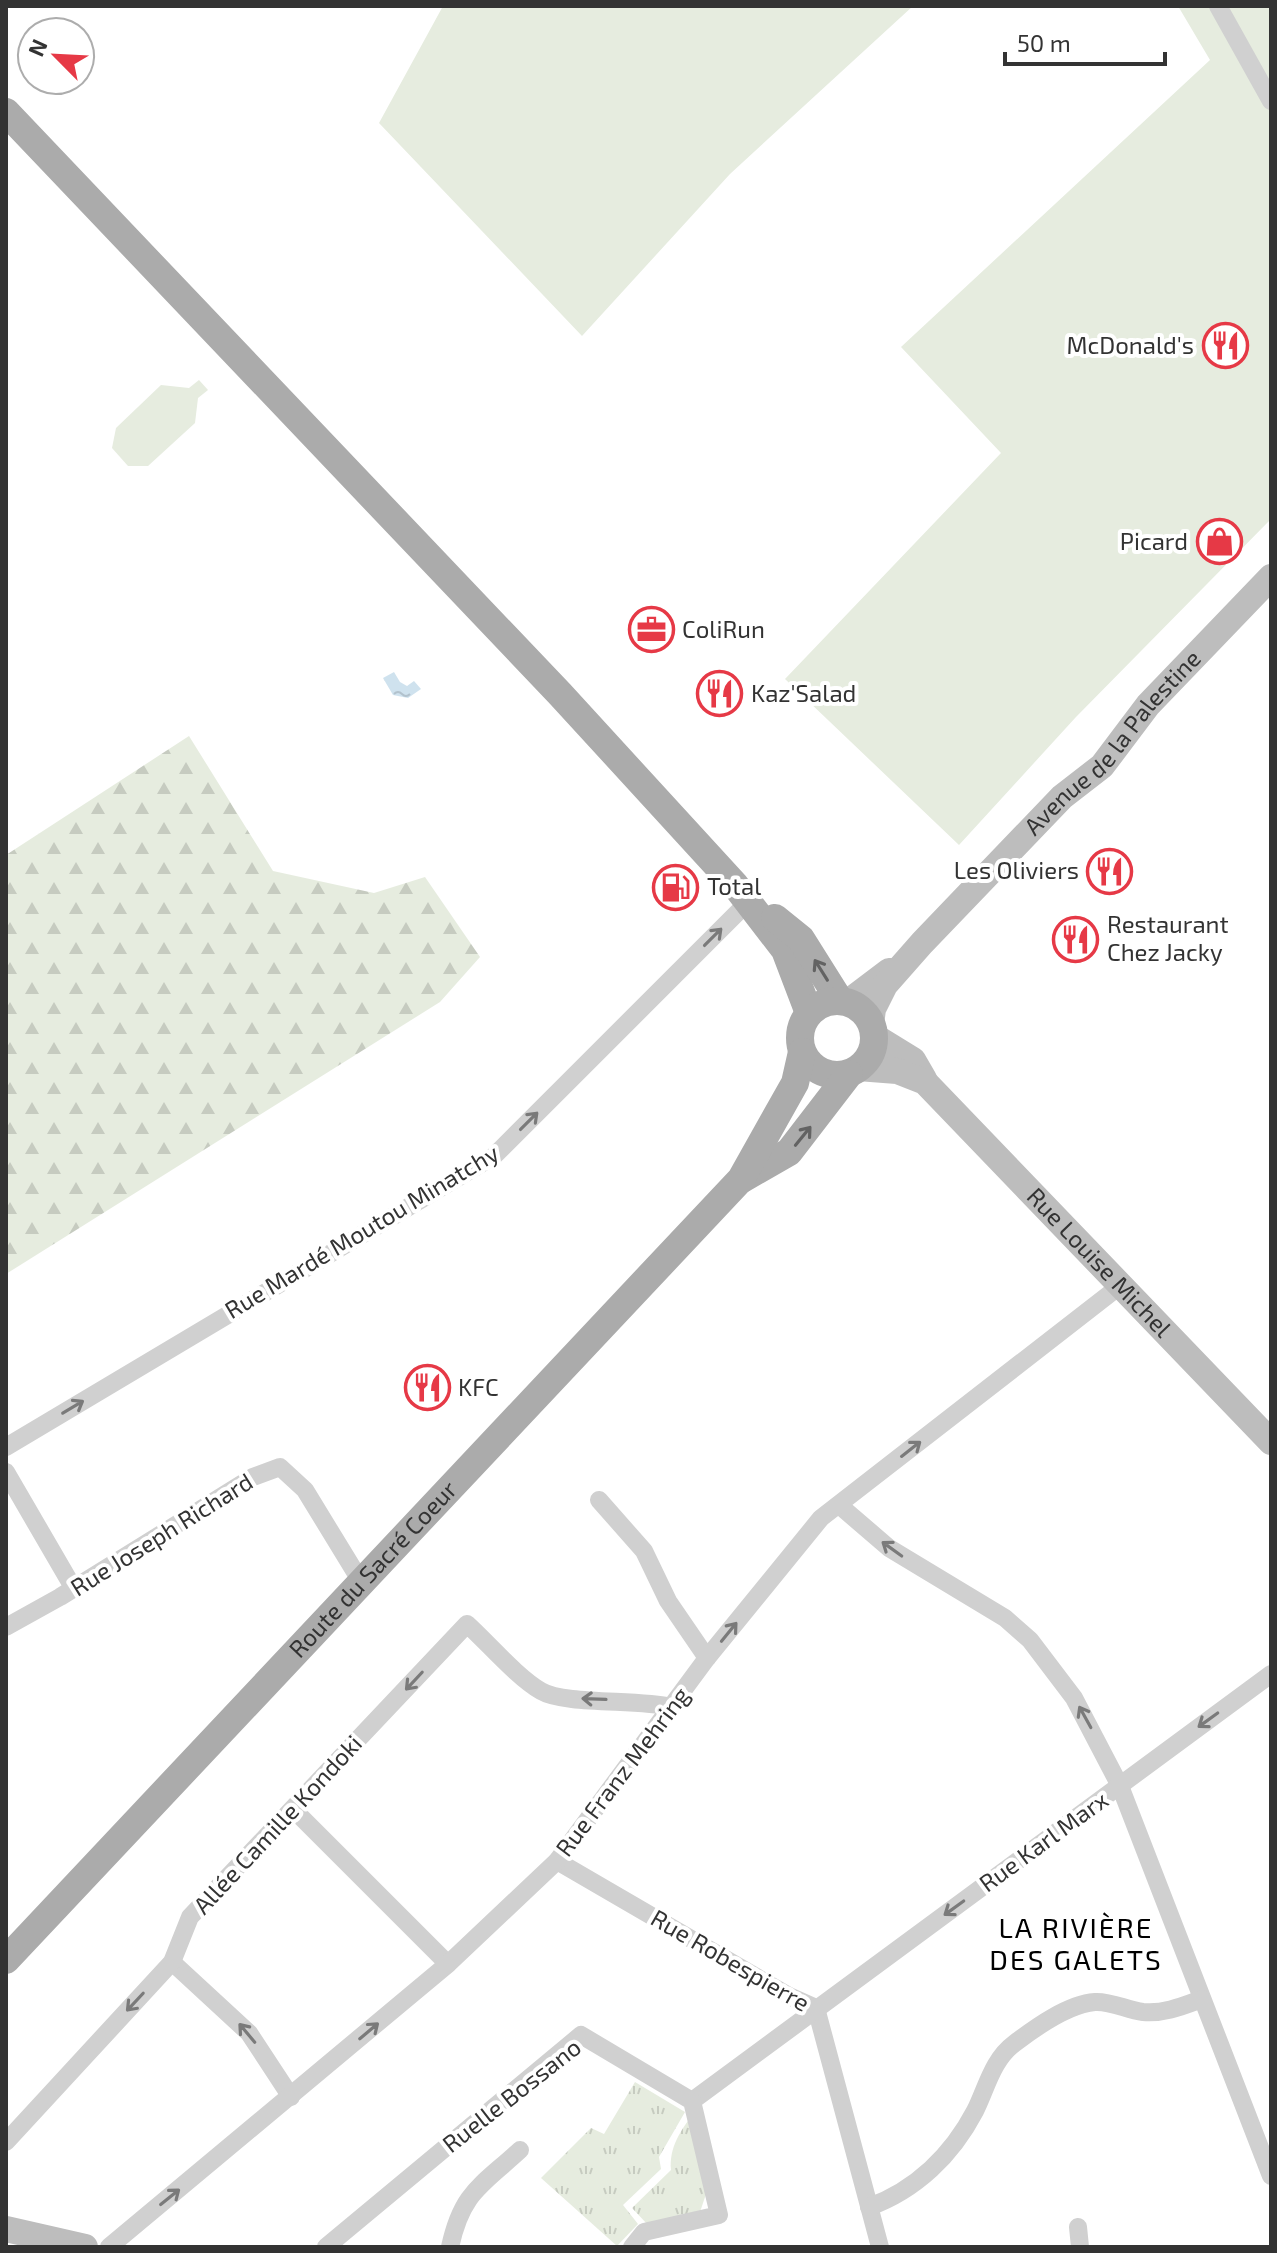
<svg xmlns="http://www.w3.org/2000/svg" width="1277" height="2253" viewBox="0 0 1277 2253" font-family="'Exo 2',sans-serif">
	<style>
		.grass { fill: #e6ecdf }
		.forest { fill: url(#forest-firs) }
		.park { fill: url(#park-tufts) }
		.water { fill: url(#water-ripples) }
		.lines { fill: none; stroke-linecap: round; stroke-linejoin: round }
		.street { stroke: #d0d0d0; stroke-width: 18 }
		.secondary { stroke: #bdbdbd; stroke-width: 26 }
		.primary { stroke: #ababab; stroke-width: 28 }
		.oneway { stroke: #7a7a7a }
		.oneway2 { stroke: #636363 }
		.labels { text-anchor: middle; stroke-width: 8; stroke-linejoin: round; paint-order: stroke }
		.poi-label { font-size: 24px; fill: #333; stroke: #fff; text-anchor: start }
		.street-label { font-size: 24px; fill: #333; stroke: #fff }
		.quarter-label { font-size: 28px; letter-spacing: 2px; fill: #000; stroke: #fff }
	</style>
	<defs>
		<pattern id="forest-firs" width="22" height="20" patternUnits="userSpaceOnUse" patternTransform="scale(2)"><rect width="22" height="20" fill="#e6ecdf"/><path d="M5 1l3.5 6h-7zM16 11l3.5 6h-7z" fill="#c6cbc0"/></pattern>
		<pattern id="park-tufts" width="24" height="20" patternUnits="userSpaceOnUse" patternTransform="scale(2)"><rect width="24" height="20" fill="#e6ecdf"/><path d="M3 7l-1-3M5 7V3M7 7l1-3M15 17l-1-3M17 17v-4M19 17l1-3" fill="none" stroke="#c6cbc0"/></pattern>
		<pattern id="water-ripples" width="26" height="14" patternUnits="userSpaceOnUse" patternTransform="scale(2)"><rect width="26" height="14" fill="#cfe2ee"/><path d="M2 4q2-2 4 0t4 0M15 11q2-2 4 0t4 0" fill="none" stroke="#b2c2cd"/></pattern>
	</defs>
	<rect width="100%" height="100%" fill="#fff"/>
	<g class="grass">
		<path d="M443 6H913L730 174 582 336 379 123Z"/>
		<path d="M1178 6H1271V519L1076 717 959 845 785 679 1001 453 901 347 1210 60Z"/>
		<path d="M199 380 208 390 198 398 195 423 148 466H128L112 448 116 428 161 385 189 388Z"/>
	</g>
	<path class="forest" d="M189 736 273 871 374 893 425 877 480 957 440 1002 6 1274V855Z"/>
	<g class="park">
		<path d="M635 2082 685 2112 659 2157 661 2169 623 2205 638 2224 617 2246 541 2178 591 2128 604 2134Z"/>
		<path d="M694 2113 709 2185 699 2215 648 2225 632 2208 671 2170C669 2147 681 2130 694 2113Z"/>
	</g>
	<path class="water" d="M394 672 400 682 407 686 414 681 421 689 408 698 393 695 383 678Z"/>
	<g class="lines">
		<g class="street">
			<path d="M1218 6 1271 101"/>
			<path d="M6 1447 494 1156 748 902"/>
			<path d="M6 1472 74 1589"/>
			<path d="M599 1500 644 1551 668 1601 707 1658"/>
			<path d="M839 1505 889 1548 1005 1618 1030 1640 1074 1698 1120 1786 1271 2176"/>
			<path d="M6 1627 60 1597 253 1477 280 1467 305 1490 360 1580"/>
			<path d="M293 1809 448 1964"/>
			<path d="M557 1861 789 1996 816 2008 880 2247"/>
			<path d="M172 1962 249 2033 291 2097"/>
			<path d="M692 2101 1271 1674"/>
			<path d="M6 2142 172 1962 190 1917 467 1624C489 1644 517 1677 541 1691 564 1705 639 1699 671 1707"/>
			<path d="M869 2207C916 2190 952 2155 975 2111 987 2087 992 2060 1015 2043 1036 2027 1068 2004 1095 2002 1111 2001 1127 2010 1143 2012 1164 2014 1183 2006 1202 1999"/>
			<path d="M1078 2227 1080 2247"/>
			<path d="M109 2247 448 1964 557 1861 707 1658 821 1518 1121 1285"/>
			<path d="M326 2247 581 2035 692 2101 719 2215 644 2232 632 2247"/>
			<path d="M450 2247C462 2192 481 2186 520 2150"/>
		</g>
		<g class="secondary">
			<path d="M848 1002 889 971"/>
			<path id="s1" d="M871 1025 873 1009 885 985 922 943 1062 797 1102 766 1148 705 1271 577"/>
			<path d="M874 1036 913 1060 924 1079"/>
			<path id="s2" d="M858 1068 897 1071 925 1082 1271 1442"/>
			<path d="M6 2229 85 2247"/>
		</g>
		<g class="primary">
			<path d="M6 112 560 694 735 885 785 950 809 1013"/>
			<path d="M775 918 801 939 840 1001"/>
			<circle cx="837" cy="1038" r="37"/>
			<path d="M742 1179 789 1152 849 1074"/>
			<path id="s3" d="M6 1960 741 1179 795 1083 802 1052"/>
		</g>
	</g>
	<defs><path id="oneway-shaft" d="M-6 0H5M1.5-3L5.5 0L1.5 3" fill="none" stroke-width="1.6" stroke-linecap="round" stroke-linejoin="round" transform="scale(2)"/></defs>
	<g class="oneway">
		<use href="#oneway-shaft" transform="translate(713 937) rotate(-45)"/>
		<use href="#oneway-shaft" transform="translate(529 1121) rotate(-45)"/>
		<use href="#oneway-shaft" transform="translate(73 1407) rotate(-31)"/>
		<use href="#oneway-shaft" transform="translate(911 1449) rotate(-38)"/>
		<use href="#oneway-shaft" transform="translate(892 1549) rotate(-144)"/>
		<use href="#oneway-shaft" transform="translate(729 1632) rotate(-51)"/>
		<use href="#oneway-shaft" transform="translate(414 1681) rotate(133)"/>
		<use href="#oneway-shaft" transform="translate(594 1699) rotate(-178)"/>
		<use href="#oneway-shaft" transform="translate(1085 1717) rotate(-119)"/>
		<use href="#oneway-shaft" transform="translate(1208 1720) rotate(144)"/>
		<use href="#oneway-shaft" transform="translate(954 1908) rotate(144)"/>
		<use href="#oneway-shaft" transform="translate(135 2002) rotate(133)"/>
		<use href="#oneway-shaft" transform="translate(369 2031) rotate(-40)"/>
		<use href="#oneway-shaft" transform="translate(247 2033) rotate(-130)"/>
		<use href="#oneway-shaft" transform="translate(170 2197) rotate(-39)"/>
	</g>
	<g class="oneway2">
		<use href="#oneway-shaft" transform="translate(821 970) rotate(-122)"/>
		<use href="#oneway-shaft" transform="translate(803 1136) rotate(-51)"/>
	</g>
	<defs>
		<symbol id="restaurant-ring" viewBox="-11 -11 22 22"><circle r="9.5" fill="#fff" stroke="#e63946" stroke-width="1.5"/><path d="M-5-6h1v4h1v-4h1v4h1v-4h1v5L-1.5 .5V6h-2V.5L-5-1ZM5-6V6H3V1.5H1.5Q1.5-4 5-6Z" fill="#e63946"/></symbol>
		<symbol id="shop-ring" viewBox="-11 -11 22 22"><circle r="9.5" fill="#fff" stroke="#e63946" stroke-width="1.5"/><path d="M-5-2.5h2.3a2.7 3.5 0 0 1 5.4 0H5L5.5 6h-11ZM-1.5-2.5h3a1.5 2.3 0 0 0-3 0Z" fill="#e63946"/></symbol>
		<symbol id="office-ring" viewBox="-11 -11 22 22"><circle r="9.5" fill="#fff" stroke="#e63946" stroke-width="1.5"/><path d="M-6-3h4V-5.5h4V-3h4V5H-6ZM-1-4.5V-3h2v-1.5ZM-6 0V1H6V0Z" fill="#e63946"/></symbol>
		<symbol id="fuel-ring" viewBox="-11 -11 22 22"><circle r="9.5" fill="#fff" stroke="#e63946" stroke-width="1.5"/><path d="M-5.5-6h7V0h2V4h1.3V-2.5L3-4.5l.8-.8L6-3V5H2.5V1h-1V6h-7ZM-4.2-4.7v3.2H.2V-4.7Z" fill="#e63946"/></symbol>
	</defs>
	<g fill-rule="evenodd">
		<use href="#restaurant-ring" x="1200" y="320" width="51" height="51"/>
		<use href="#shop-ring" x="1194" y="516" width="51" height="51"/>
		<use href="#office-ring" x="626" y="604" width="51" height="51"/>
		<use href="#restaurant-ring" x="694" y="668" width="51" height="51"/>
		<use href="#restaurant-ring" x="1084" y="846" width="51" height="51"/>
		<use href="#fuel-ring" x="650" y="862" width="51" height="51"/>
		<use href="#restaurant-ring" x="1050" y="914" width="51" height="51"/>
		<use href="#restaurant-ring" x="402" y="1362" width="51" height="51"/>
	</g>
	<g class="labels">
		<g class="poi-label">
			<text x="1194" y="354" text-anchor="end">McDonald's</text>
			<text x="1188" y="550" text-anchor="end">Picard</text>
			<text x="682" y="638">ColiRun</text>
			<text x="751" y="702">Kaz'Salad</text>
			<text x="1079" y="879" text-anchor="end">Les Oliviers</text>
			<text x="707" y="895">Total</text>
			<text x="1107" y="933">Restaurant<tspan x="1107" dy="28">Chez Jacky</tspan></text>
			<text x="458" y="1396">KFC</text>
		</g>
		<g class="street-label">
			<text dy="8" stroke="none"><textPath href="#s1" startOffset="376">Avenue de la Palestine</textPath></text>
			<text transform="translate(362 1232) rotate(-31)" y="8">Rue Mardé Moutou Minatchy</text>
			<text dy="8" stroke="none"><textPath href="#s2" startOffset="320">Rue Louise Michel</textPath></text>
			<text transform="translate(162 1535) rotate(-32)" y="8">Rue Joseph Richard</text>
			<text dy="8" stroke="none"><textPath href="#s3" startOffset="536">Route du Sacré Coeur</textPath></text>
			<text transform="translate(623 1772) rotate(-53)" y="8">Rue Franz Mehring</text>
			<text transform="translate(278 1825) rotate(-47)" y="8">Allée Camille Kondoki</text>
			<text transform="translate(1044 1842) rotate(-36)" y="8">Rue Karl Marx</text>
			<text transform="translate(730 1961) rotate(30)" y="8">Rue Robespierre</text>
			<text transform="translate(512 2096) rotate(-38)" y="8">Ruelle Bossano</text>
		</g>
		<g class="quarter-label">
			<text x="1076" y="1938">LA RIVIÈRE<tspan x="1076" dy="32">DES GALETS</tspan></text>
		</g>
	</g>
	<rect width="1277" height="2253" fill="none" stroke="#333333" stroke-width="16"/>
	<g transform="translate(56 56) rotate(294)"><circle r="38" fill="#ffffff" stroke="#adadad" stroke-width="2"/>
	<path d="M0-6L14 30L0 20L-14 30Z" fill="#e63946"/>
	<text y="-12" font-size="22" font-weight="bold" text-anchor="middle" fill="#333333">N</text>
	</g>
	<path d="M1005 52v12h160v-12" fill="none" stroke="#333333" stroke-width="4"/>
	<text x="1017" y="52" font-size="24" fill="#333333" stroke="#ffffff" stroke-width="6" paint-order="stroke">50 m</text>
</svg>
